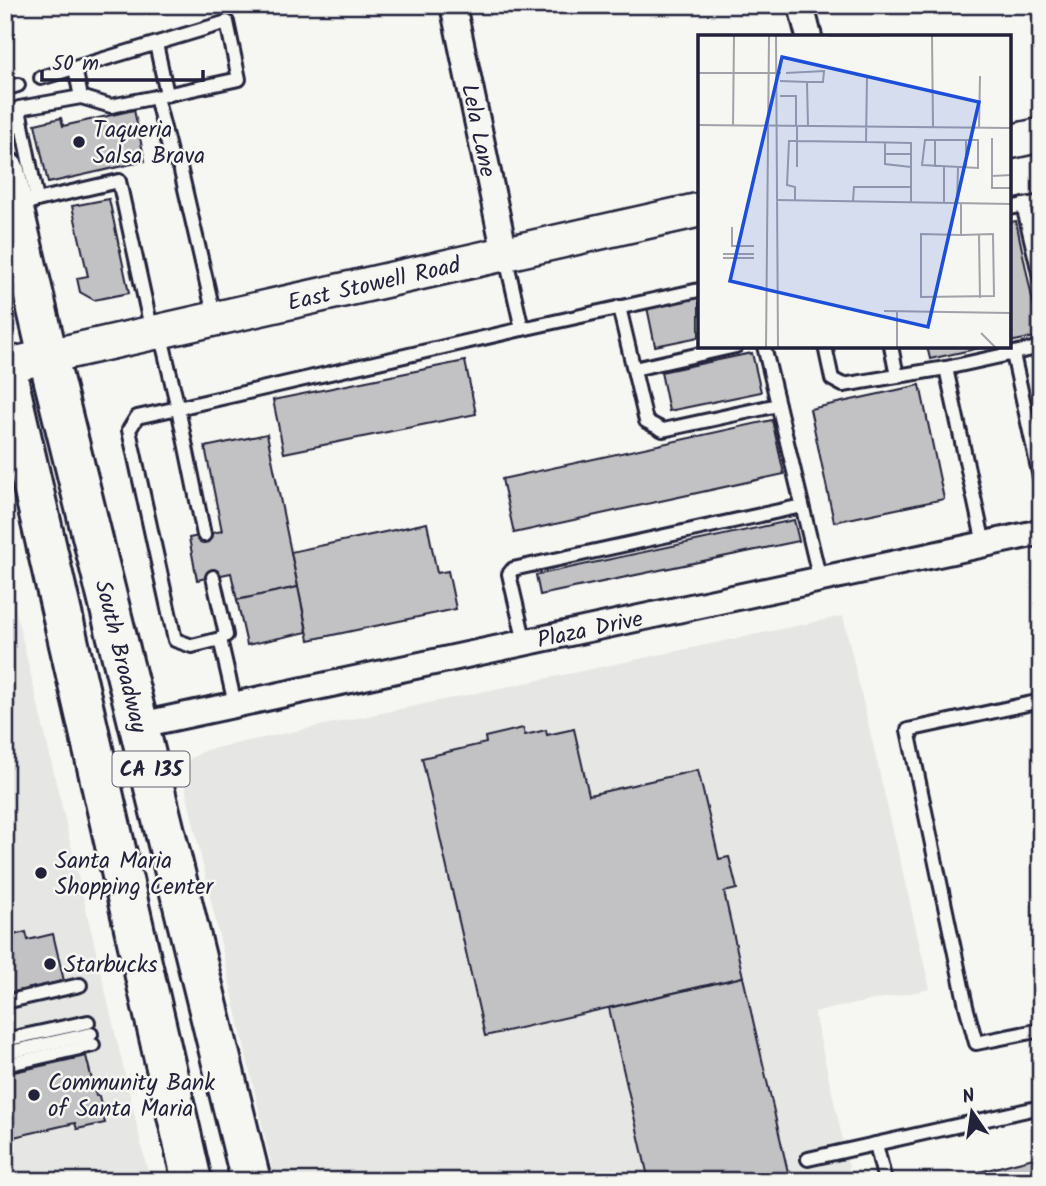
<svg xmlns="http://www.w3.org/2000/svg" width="1046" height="1186" viewBox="0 0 1046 1186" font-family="Kalam,sans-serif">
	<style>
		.built { fill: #e6e6e4 }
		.building { fill: #c2c2c4; stroke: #22223b; stroke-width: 2 }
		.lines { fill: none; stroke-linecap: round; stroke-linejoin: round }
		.service-casing { stroke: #22223b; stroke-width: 18 }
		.minor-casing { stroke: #22223b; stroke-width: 30 }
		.secondary-casing { stroke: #22223b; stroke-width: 38 }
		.primary-casing { stroke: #22223b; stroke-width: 44 }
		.service { stroke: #f6f6f2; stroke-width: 12 }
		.minor { stroke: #f6f6f2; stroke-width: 24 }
		.secondary { stroke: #f6f6f2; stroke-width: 33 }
		.primary { stroke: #f6f6f2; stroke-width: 38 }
		.poi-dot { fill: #22223b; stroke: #f6f6f2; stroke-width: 2.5 }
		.labels { text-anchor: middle; stroke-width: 5; stroke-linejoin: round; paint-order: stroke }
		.shield { fill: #f6f6f2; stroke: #626272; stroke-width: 2 }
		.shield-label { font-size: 21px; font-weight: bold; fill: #22223b }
		.poi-label { font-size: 23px; fill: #22223b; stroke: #f6f6f2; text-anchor: start }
		.street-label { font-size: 23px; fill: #22223b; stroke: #f6f6f2 }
		.inset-road { fill: none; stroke: #a1a1a9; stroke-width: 2 }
		.view { fill: #1d4ed8; fill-opacity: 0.15; stroke: #1d4ed8; stroke-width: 3.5 }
		.inset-edge { fill: none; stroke: #22223b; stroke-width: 3.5 }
	</style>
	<rect width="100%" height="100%" fill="#f6f6f2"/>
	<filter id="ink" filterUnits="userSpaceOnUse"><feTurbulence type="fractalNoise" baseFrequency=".0143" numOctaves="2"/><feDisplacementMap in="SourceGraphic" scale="14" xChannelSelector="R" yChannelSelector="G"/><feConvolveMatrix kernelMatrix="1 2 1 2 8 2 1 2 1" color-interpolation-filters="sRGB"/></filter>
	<g filter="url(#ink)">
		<g class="built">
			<path d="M5 565 150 1181H5Z"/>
			<path d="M843 616 930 989 814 1012 852 1181H275L186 791 182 771 191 758 206 750Z"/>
		</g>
		<g class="building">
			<path d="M134 110 145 161 48 183 35 124 61 118 63 126Z"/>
			<path d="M109 199 129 293 94 300 80 292 77 278 88 276 72 206Z"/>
			<path d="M1016 221 1040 336 1009 342V222Z"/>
			<path d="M699 296V337L655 346 647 307Z"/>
			<path d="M927 346H989L930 359Z"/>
			<path d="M752 353 761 392 669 411 661 372Z"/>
			<path d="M465 361 476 414 284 453 273 400Z"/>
			<path d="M920 385 944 499 834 522 810 409Z"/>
			<path d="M772 420 784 474 514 533 502 479Z"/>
			<path d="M267 434 298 587 237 600 231 573 197 580 189 538 222 531 205 447Z"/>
			<path d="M794 520 799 541 540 595 536 575Z"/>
			<path d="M427 523 437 573 448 571 456 609 309 640 291 552Z"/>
			<path d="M298 587 307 632 247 645 237 600Z"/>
			<path d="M523 728 525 735 546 730 547 735 574 729 589 795 698 770 719 859 729 857 737 889 724 892 743 977 485 1036 422 758 486 743 485 737Z"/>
			<path d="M26 932 28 940 53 934 64 981 5 994V937Z"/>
			<path d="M743 977 790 1181H649L609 1008Z"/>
			<path d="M86 1056 96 1096H99L105 1123 77 1129 75 1123 5 1139V1074Z"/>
			<path d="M1041 1156V1181H945Z"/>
		</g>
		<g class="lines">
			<defs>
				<g id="service">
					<path d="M156 44 167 94"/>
					<path d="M75 68 81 97"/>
					<path d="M41 78 227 22 239 79 156 97"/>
					<path d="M5 89 18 85"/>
					<path d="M22 125 19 108 81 97 111 106 156 97 171 156 180 167 215 319"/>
					<path d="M5 129 22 125 37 200 30 202"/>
					<path d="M37 200 119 181 152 332"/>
					<path d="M1023 205 1041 281"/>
					<path d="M1009 208 1041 202"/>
					<path d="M505 254 522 329 699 290"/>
					<path d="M619 307 646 421 663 430 778 405"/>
					<path d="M160 332 178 408 522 329"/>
					<path d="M764 346 820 580"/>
					<path d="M825 346 832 379 843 385 946 368 1041 347"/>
					<path d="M891 346 897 376"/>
					<path d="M1013 354 1041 482"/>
					<path d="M946 368 984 544"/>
					<path d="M634 369 736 346"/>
					<path d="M204 535 178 408 137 417 129 430 175 640 192 646 220 639 235 704"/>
					<path d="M213 577 226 635 220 639"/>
					<path d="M525 643 509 574 513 569 802 506"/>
					<path d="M1041 701 908 730 966 1006 976 1043 1041 1030"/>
					<path d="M5 1002 80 985"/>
					<path d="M5 1040 88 1022"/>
					<path d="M5 1053 91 1034"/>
					<path d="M5 1065 93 1045"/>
					<path d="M876 1144 885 1181"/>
					<path d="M808 1159 1041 1107"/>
				</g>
				<g id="minor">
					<path id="s1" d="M453 5 505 254"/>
					<path d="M801 5 809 37"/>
					<path id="s2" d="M140 725 1041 532"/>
				</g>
				<g id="secondary">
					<path d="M1009 142 1041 135"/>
					<path id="s3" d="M5 366 699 210"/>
				</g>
				<g id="primary">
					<path id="s4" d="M5 171 48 357 251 1181"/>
					<path d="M5 365 192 1181"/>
				</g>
			</defs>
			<use href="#service" class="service-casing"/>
			<use href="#minor" class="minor-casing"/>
			<use href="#secondary" class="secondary-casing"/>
			<use href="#primary" class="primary-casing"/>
			<use href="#service" class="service"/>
			<use href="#minor" class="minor"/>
			<use href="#secondary" class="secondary"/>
			<use href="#primary" class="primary"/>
		</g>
	</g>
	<g class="poi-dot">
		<circle cx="79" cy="142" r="7"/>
		<circle cx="41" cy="873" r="7"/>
		<circle cx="50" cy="964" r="7"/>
		<circle cx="34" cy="1095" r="7"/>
	</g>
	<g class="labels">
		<rect class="shield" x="112.5" y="751.5" width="77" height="35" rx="5"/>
		<g class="shield-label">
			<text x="151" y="776">CA 135</text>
		</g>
		<g class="poi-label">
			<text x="93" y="137">Taqueria<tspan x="93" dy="26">Salsa Brava</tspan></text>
			<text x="55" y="868">Santa Maria<tspan x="55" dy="26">Shopping Center</tspan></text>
			<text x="64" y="972">Starbucks</text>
			<text x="48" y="1090">Community Bank<tspan x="48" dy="26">of Santa Maria</tspan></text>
		</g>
		<g class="street-label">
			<text dy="8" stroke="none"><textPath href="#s1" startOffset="128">Lela Lane</textPath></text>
			<text dy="8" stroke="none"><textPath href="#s3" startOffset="378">East Stowell Road</textPath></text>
			<text dy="8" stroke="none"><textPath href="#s2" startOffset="460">Plaza Drive</textPath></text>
			<text dy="8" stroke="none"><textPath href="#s4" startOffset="499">South Broadway</textPath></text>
		</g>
	</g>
	<g transform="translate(698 35)">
		<rect width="313" height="313" fill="#f6f6f2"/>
		<path class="inset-road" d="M78 1 80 313M130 1H182M234 1 235 92M0 38H83M88 38 126 36 125 47H109M169 41 168 107 213 108V167M82 46 109 47 110 91M82 61H98V91M0 90 314 93M35 91 36 1M99 91V106L168 107M281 93 282 41M294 103V141L314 140M280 105V133L224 130 227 105ZM187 107V129L213 132M187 119H213M237 132V105M268 133V105M294 141V153H314M78 165 314 169M97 165V152L89 150 91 106H99V132M155 166 156 152H213M246 168V132M259 168 260 133M34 192V211H56M281 199 282 263M263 200 295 199 296 261 223 262V199L263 200V168M25 219H56M25 223H56M186 276 312 278V313M199 276V313M283 298 298 313M68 313 71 1"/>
		<path class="view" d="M84 22 281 67 230 292 32 246Z"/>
		<rect width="313" height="313" class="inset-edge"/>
	</g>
	<rect width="1046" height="1186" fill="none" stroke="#f6f6f2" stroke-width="28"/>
	<rect x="14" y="14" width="1018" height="1158" fill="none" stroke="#22223b" stroke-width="2.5" filter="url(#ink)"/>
	<g transform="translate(972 1112) rotate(347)" stroke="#f6f6f2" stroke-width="5" paint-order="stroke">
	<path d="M0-5L12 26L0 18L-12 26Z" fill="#22223b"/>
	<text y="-10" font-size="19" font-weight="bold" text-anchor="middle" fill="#22223b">N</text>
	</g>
	<path d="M42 70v10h161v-10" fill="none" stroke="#22223b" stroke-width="3.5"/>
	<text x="52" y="70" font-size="21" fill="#22223b" stroke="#f6f6f2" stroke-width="5" paint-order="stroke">50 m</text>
</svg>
